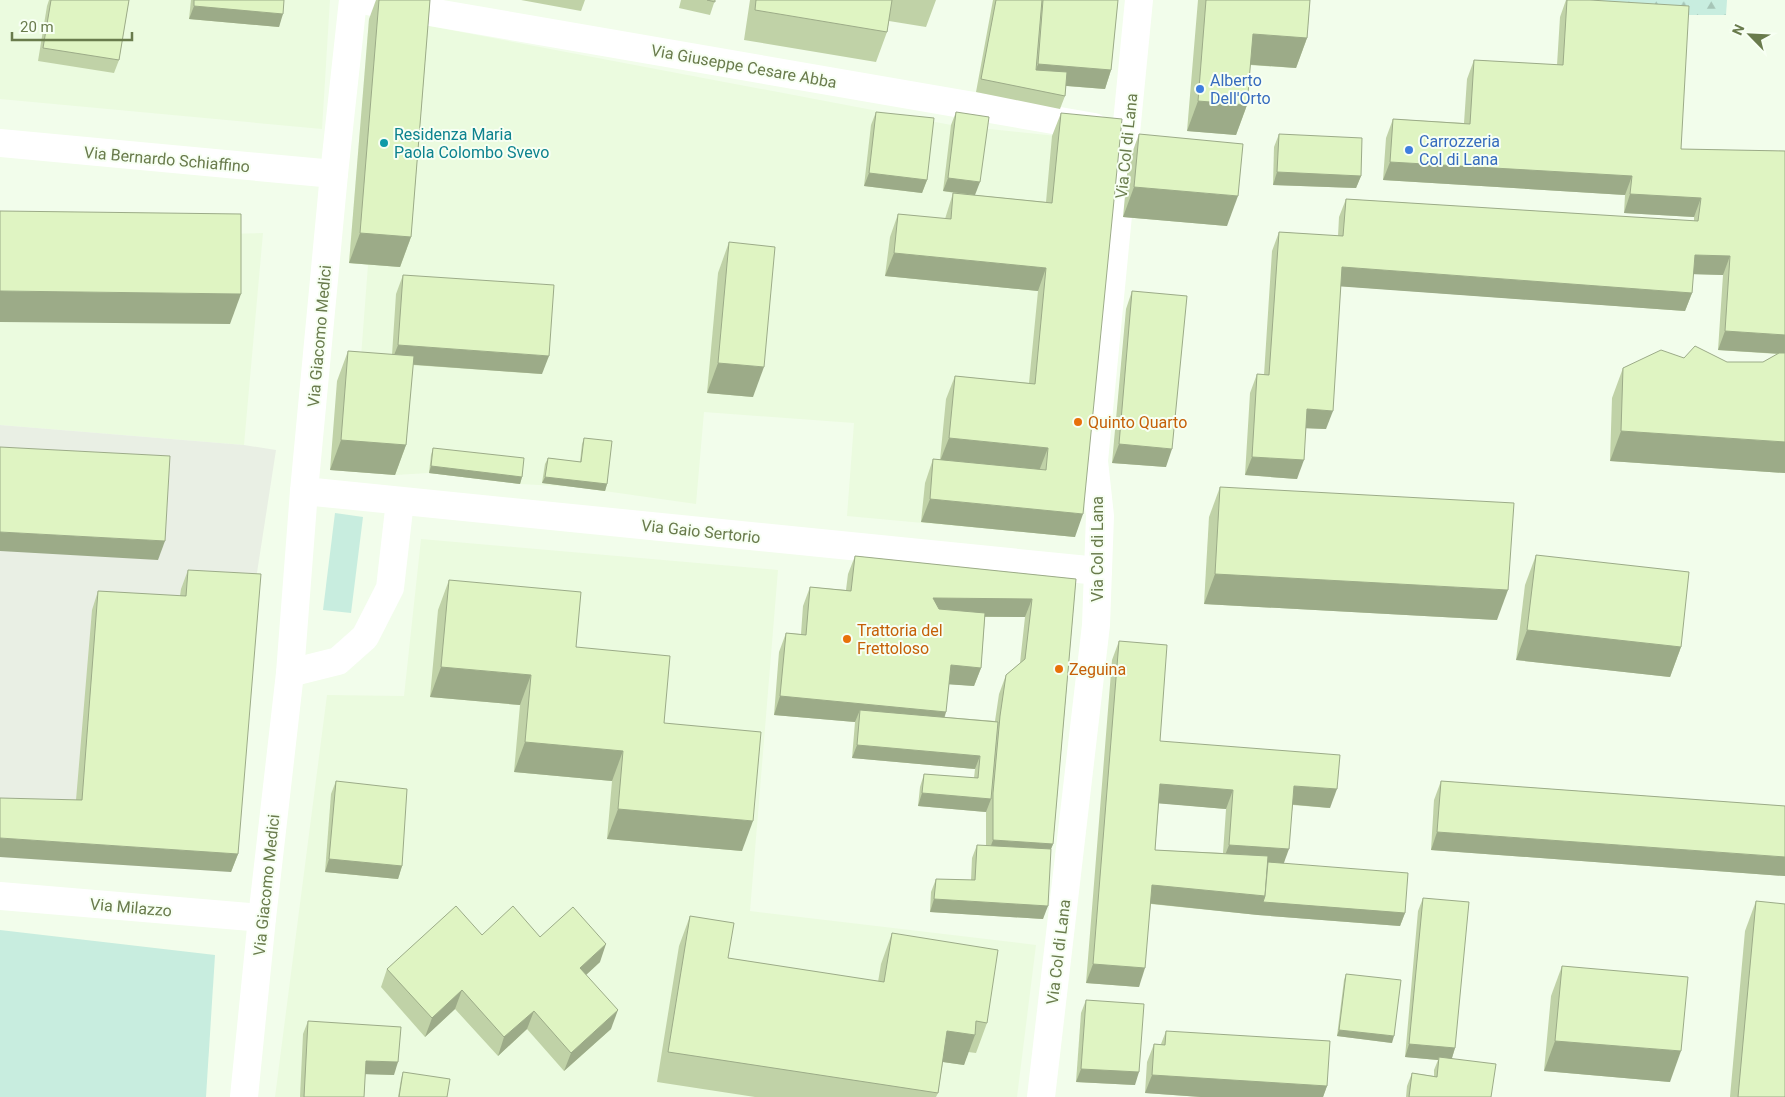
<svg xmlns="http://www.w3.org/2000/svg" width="1785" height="1097" viewBox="0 0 1785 1097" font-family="Roboto,sans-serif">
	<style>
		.residential { fill: #ebfbdf }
		.industrial { fill: #e9efe4 }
		.green { fill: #c8eddf }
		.forest { fill: url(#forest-firs) }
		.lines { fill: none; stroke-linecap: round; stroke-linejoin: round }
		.minor { stroke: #fff; stroke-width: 28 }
		.wall { fill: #c0d2a7; fill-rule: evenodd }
		.shaded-wall { fill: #9cab88 }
		.building { fill: #dff4c2; stroke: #9cab88 }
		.shop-dot { fill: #3f7fe0; stroke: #f7fff3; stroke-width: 2 }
		.culture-dot { fill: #0f9aa8; stroke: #f7fff3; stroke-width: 2 }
		.food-dot { fill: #e8710a; stroke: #f7fff3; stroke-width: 2 }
		.labels { text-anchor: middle; stroke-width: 4; stroke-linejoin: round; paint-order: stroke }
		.street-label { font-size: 16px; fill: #697b4c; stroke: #f7fff3 }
		.shop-label { font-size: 16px; fill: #366cbe; stroke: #f7fff3; text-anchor: start }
		.culture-label { font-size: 16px; fill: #0d838f; stroke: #f7fff3; text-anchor: start }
		.food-label { font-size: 16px; fill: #c56008; stroke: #f7fff3; text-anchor: start }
	</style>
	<defs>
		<pattern id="forest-firs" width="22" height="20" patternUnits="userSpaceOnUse" patternTransform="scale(1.25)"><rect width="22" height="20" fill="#c8eddf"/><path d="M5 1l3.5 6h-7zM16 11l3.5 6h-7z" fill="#a6c5b7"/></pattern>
	</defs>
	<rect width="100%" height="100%" fill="#f2fdeb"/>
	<g class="residential">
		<path d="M0 0H330L322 129 0 99Z"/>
		<path d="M369 19 419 24 951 125 1114 142 1075 537 847 516 854 423 704 412 696 504 576 487 520 484 429 473 395 475 359 383 368 265 349 263Z"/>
		<path d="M263 233 244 445 0 425V239Z"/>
		<path d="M421 539 778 570 750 911 1036 945 1017 1097H275L327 695 404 696Z"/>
	</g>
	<path class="industrial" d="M0 425 244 445 276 450 254 592 231 872 0 857Z"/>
	<g class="green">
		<path d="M335 513 363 517 351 613 323 610Z"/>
		<path d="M0 930 215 955 206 1097H0Z"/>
	</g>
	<path class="forest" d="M1594 0H1727L1726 15H1593Z"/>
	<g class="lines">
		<g class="minor">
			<path d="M361 0 1094 127"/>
			<path d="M0 143 334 174"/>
			<path d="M304 491 1098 571"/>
			<path d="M290 673 338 661 365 637 390 588 400 501"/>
			<path d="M0 896 262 918"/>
			<path d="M244 1097 262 918 290 673 304 491 334 174 353 0"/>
			<path d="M1041 1097 1096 625 1100 516 1094 461 1139 0"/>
		</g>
	</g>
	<g class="wall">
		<path d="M49 0H129L119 60 114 73 38 61 47 6Z"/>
		<path d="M191 0H284L279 27 189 19Z"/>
		<path d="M376 0H430L411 237 400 267 349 263 369 19Z"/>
		<path d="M521 0H585L581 11Z"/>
		<path d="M681 0H715L710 15 679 8Z"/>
		<path d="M750 0H936L926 27 889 21 887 32 876 62 744 40Z"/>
		<path d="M993 0H1118L1111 70 1105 89 1066 86 1065 96 1060 109 976 92Z"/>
		<path d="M1198 0H1310L1307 38 1296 68 1250 65 1247 105 1236 135 1187 131Z"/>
		<path d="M1566 0H1590L1681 149 1785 151V473L1610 461 1612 398 1623 368 1684 358 1727 362H1763L1778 354 1718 350 1723 275 1693 274 1692 293 1685 311 1341 286 1326 429 1306 428 1297 479 1245 475 1250 393 1257 374 1264 375 1272 251 1279 232 1338 236 1339 217 1346 199 1694 221V217L1624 213 1625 195 1383 180 1386 138 1393 119 1464 123 1467 79 1474 60 1557 65 1560 17Z"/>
		<path d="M876 112 927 180 922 193 864 186 871 125Z"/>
		<path d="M956 112 975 195 1046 202 1052 136 1061 113 1075 537 921 522 925 483 933 459 940 460 946 399 955 376 1029 383 1038 291 885 276 890 237 898 214 945 219 953 193 961 194 943 191 951 125Z"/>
		<path d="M1139 134 1227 226 1123 217 1128 164Z"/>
		<path d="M1279 134 1361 176 1356 188 1273 185 1274 147Z"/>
		<path d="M729 242 753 397 707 393 718 273Z"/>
		<path d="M403 275 542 374 413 365 406 445 395 475 330 470 337 381 348 351 392 355 396 294Z"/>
		<path d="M1132 291 1166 467 1112 463 1126 309Z"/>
		<path d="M584 438 607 484 605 491 542 483 545 464 548 458 580 462 582 444Z"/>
		<path d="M433 448 522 477 520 484 429 473 431 455Z"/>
		<path d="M1220 487 1497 620 1204 604 1209 517Z"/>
		<path d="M1536 555 1681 647 1670 677 1516 660 1525 585Z"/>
		<path d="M855 556 1076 579 1053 844 1051 849 1043 919 930 912 931 892 936 879 971 880 972 858 977 845 986 846V812L918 806 920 787 924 774 974 778 975 769 852 758 855 722 774 715 779 652 786 633 801 634 803 606 810 587 846 590 848 574ZM985 617H1025L1020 663 1006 675 999 694 995 721 945 717 949 684 974 686 981 668Z"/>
		<path d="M188 570 238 854 231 872 76 800 92 610 98 591 180 596 181 589Z"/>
		<path d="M449 580 576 647 664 723 742 851 607 839 612 781 514 772 520 705 430 697 438 610Z"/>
		<path d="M1119 641 1160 741 1330 808 1293 805 1284 863 1405 913 1400 926 1258 915 1151 904 1139 987 1086 983 1112 660ZM1159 803 1226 809 1223 853 1155 850Z"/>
		<path d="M336 781 402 866 398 879 325 872 331 794Z"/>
		<path d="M1441 781 1785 806V876L1431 850 1434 800Z"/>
		<path d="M1423 898 1455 1048 1452 1058 1491 1097H1406L1407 1086 1412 1073 1434 1076V1070L1438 1060 1405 1057 1418 911Z"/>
		<path d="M1756 901 1785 1097H1730L1745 931Z"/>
		<path d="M690 916 728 958 878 982 881 964 892 933 987 1023 976 1053 968 1052 964 1065 943 1062 938 1093 936 1097H755L657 1082 679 946Z"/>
		<path d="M540 937 600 962 586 975 611 1029 564 1071 527 1029 498 1056 455 1009 425 1037 381 987 387 969Z"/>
		<path d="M1562 966 1670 1082 1544 1071 1551 996Z"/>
		<path d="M1346 974 1392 1043 1337 1036 1344 980Z"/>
		<path d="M1086 1000 1135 1085 1076 1082 1081 1013Z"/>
		<path d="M308 1021 394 1075 365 1074 364 1097H300L303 1034Z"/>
		<path d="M1166 1031 1327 1086 1323 1097H1201L1145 1093 1147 1062 1154 1044H1161Z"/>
		<path d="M403 1072 447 1097H398L401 1079Z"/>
	</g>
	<g class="shaded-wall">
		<path d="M194 6 283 14 279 27 189 19Z"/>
		<path d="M1253 34 1307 38 1296 68 1242 64Z"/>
		<path d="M1038 64 1111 70 1105 89 1031 83Z"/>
		<path d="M1198 101 1247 105 1236 135 1187 131Z"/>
		<path d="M1390 162 1632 176 1625 195 1383 180Z"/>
		<path d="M1277 172 1361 176 1356 188 1273 185Z"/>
		<path d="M869 173 927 180 922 193 864 186Z"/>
		<path d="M948 178 980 182 975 195 943 191Z"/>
		<path d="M1134 187 1238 196 1227 226 1123 217Z"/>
		<path d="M1630 194 1701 198 1694 217 1624 213Z"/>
		<path d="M360 233 411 237 400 267 349 263Z"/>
		<path d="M894 253 1046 268 1038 291 885 276Z"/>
		<path d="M1695 255 1730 256 1723 275 1688 274Z"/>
		<path d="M1342 267 1692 293 1685 311 1335 286Z"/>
		<path d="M0 291 241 294 230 324 0 322Z"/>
		<path d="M1725 331 1785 335V354L1718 350Z"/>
		<path d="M398 345 549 356 542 374 391 363Z"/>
		<path d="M718 363 764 367 753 397 707 393Z"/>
		<path d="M1307 409 1333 411 1326 429 1300 428Z"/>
		<path d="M1621 431 1785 442V473L1610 461Z"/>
		<path d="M949 438 1048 448 1039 471 940 461Z"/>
		<path d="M341 440 406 445 395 475 330 470Z"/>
		<path d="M1119 444 1172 449 1166 467 1112 463Z"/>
		<path d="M1252 457 1304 460 1297 479 1245 475Z"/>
		<path d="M431 466 522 477 520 484 429 473Z"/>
		<path d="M545 477 607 484 605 491 542 483Z"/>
		<path d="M930 499 1083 514 1075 537 921 522Z"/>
		<path d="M0 532 165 541 158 560 0 551Z"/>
		<path d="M1215 574 1508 590 1497 620 1204 604Z"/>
		<path d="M933 598 1032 599 1025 617 927 616Z"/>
		<path d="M1527 630 1681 647 1670 677 1516 660Z"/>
		<path d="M951 665 981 668 974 686 944 684Z"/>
		<path d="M441 667 531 675 520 705 430 697Z"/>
		<path d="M780 696 946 712 940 730 860 710 855 722 774 715Z"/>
		<path d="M525 742 623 751 612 781 514 772Z"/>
		<path d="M857 745 980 756 975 769 852 758Z"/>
		<path d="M1160 784 1233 790 1226 809 1154 803Z"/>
		<path d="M1294 786 1337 789 1330 808 1287 804Z"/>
		<path d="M922 793 991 799 986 812 918 806Z"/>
		<path d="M618 809 753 821 742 851 607 839Z"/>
		<path d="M1437 832 1785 857V876L1431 850Z"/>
		<path d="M0 838 238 854 231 872 0 857Z"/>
		<path d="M993 840 1053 844 1046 862 986 859Z"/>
		<path d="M1229 845 1289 849 1282 868 1222 863Z"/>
		<path d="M329 859 402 866 398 879 325 872Z"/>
		<path d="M1152 885 1265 896 1405 913 1400 926 1258 915 1145 903Z"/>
		<path d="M934 899 1048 906 1043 919 930 912Z"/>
		<path d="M606 944 600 962 574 986 580 968Z"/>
		<path d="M1093 964 1145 968 1139 987 1086 983Z"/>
		<path d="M462 990 455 1009 425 1037 432 1018Z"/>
		<path d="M618 1010 611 1029 564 1071 571 1053Z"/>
		<path d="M534 1011 527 1029 498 1056 504 1037Z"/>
		<path d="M1339 1030 1394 1036 1392 1043 1337 1036Z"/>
		<path d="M947 1031 975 1035 964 1065 936 1061Z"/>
		<path d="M1555 1041 1681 1051 1670 1082 1544 1071Z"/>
		<path d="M1409 1044 1455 1048 1451 1061 1439 1057 1438 1060 1405 1057Z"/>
		<path d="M366 1061 398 1062 394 1075 361 1074Z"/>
		<path d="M1081 1069 1139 1072 1135 1085 1076 1082Z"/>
		<path d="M1152 1075 1327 1086 1323 1097H1201L1145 1093Z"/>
	</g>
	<g class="building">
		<path d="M51 0H129L119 60 43 48Z"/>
		<path d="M194 0H284L283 14 194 6Z"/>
		<path d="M379 0H430L411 237 360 233Z"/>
		<path d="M707 0H715V2Z"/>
		<path d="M756 0H892L887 32 755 10Z"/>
		<path d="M996 0H1042L1036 70 1067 72 1065 96 981 79Z"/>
		<path d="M1043 0H1118L1111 70 1038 64Z"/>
		<path d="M1206 0H1310L1307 38 1253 34 1247 105 1198 101Z"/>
		<path d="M1567 0H1590L1689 6 1681 149 1785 151V335L1725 331 1730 256 1695 255 1692 293 1342 267 1333 411 1307 409 1304 460 1252 457 1257 374 1269 375 1279 232 1343 236 1346 199 1698 221 1701 198 1630 194 1632 176 1390 162 1393 119 1470 124 1474 60 1563 65Z"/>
		<path d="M876 112 934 118 927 180 869 173Z"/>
		<path d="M956 112 989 117 980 182 948 178Z"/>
		<path d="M1061 113 1122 119 1083 514 930 499 933 459 1046 470 1048 448 949 438 955 376 1035 384 1046 268 894 253 898 214 951 219 953 193 1052 203Z"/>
		<path d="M1139 134 1243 144 1238 196 1134 187Z"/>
		<path d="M1279 134 1362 138 1361 176 1277 172Z"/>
		<path d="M0 211 241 214V294L0 291Z"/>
		<path d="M729 242 775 247 764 367 718 363Z"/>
		<path d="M403 275 554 285 549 356 398 345Z"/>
		<path d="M1132 291 1187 296 1172 449 1119 444Z"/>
		<path d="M1695 346 1727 362H1763L1779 353H1785V442L1621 431 1623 368 1661 350 1684 358Z"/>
		<path d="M348 351 414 356 406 445 341 440Z"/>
		<path d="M584 438 612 441 607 484 545 477 548 458 581 462Z"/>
		<path d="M0 447 170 456 165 541 0 532Z"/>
		<path d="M433 448 524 458 522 477 431 466Z"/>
		<path d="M1220 487 1514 503 1508 590 1215 574Z"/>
		<path d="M1536 555 1689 572 1681 647 1527 630Z"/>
		<path d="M855 556 1076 579 1053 844 993 840V793L1000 716 1006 675 1025 659 1032 599 933 598 939 609 985 613 981 668 951 665 946 712 780 696 786 633 806 635 810 587 851 591Z"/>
		<path d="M188 570 261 574 238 854 0 838V798L82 800 98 591 186 596Z"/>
		<path d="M449 580 581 592 576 647 670 656 664 723 761 732 753 821 618 809 623 751 525 742 531 675 441 667Z"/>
		<path d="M1119 641 1167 645 1160 741 1340 755 1337 789 1294 786 1289 849 1229 845 1233 790 1160 784 1155 850 1268 856 1265 896 1152 885 1145 968 1093 964Z"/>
		<path d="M860 710 998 722 991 799 922 793 924 774 978 778 980 756 857 745Z"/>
		<path d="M336 781 407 789 402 866 329 859Z"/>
		<path d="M1441 781 1785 806V857L1437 832Z"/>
		<path d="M977 845 1051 849 1048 906 934 899 936 879 975 880Z"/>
		<path d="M1268 862 1408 873 1405 913 1263 902 1265 896Z"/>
		<path d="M1423 898 1469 902 1455 1048 1409 1044Z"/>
		<path d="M1756 901 1785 904V1097H1738Z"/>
		<path d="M456 906 482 935 513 906 540 937 573 907 606 944 580 968 618 1010 571 1053 534 1011 504 1037 462 990 432 1018 387 969Z"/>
		<path d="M690 916 734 923 728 958 884 982 892 933 998 950 987 1023 976 1021 975 1035 947 1031 938 1093 668 1052Z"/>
		<path d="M1562 966 1688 977 1681 1051 1555 1041Z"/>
		<path d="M1346 974 1401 980 1394 1036 1339 1030Z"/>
		<path d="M1086 1000 1144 1004 1139 1072 1081 1069Z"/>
		<path d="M308 1021 401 1027 398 1062 366 1061 364 1097H304Z"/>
		<path d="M1166 1031 1330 1041 1327 1086 1152 1075 1154 1044 1165 1045Z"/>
		<path d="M1439 1057 1496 1064 1491 1097H1409L1412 1073 1437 1077Z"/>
		<path d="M403 1072 450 1079 447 1097H399Z"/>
	</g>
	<g class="shop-dot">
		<circle cx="1200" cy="89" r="5"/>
		<circle cx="1409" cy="150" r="5"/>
	</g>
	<circle class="culture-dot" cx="384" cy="143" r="5"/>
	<g class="food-dot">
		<circle cx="1078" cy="422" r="5"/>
		<circle cx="847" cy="639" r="5"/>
		<circle cx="1059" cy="669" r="5"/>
	</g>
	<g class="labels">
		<g class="street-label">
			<text transform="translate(744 66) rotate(10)" y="6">Via Giuseppe Cesare Abba</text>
			<text transform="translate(1126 146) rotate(-84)" y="6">Via Col di Lana</text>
			<text transform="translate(167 159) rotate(5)" y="6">Via Bernardo Schiaffino</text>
			<text transform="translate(319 336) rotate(-85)" y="6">Via Giacomo Medici</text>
			<text transform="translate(701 531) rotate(6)" y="6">Via Gaio Sertorio</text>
			<text transform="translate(1097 549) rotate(-90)" y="6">Via Col di Lana</text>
			<text transform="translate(266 885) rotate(-84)" y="6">Via Giacomo Medici</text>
			<text transform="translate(131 907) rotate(5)" y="6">Via Milazzo</text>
			<text transform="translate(1058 952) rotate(-83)" y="6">Via Col di Lana</text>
		</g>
		<g class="shop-label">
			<text x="1210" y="86">Alberto<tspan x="1210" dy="18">Dell'Orto</tspan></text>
			<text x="1419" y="147">Carrozzeria<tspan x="1419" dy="18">Col di Lana</tspan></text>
		</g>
		<g class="culture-label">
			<text x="394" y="140">Residenza Maria<tspan x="394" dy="18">Paola Colombo Svevo</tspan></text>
		</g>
		<g class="food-label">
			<text x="1088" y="428">Quinto Quarto</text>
			<text x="857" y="636">Trattoria del<tspan x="857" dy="18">Frettoloso</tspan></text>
			<text x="1069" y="675">Zeguina</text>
		</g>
	</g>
	<g transform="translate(1750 35) rotate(294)" stroke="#f7fff3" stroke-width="4" paint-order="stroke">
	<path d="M0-4L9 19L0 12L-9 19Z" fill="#697b4c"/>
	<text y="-8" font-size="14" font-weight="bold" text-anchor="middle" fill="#697b4c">N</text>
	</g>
	<path d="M12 32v8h120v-8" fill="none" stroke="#697b4c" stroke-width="2.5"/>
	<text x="20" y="32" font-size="15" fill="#697b4c" stroke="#f7fff3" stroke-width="4" paint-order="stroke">20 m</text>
</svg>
